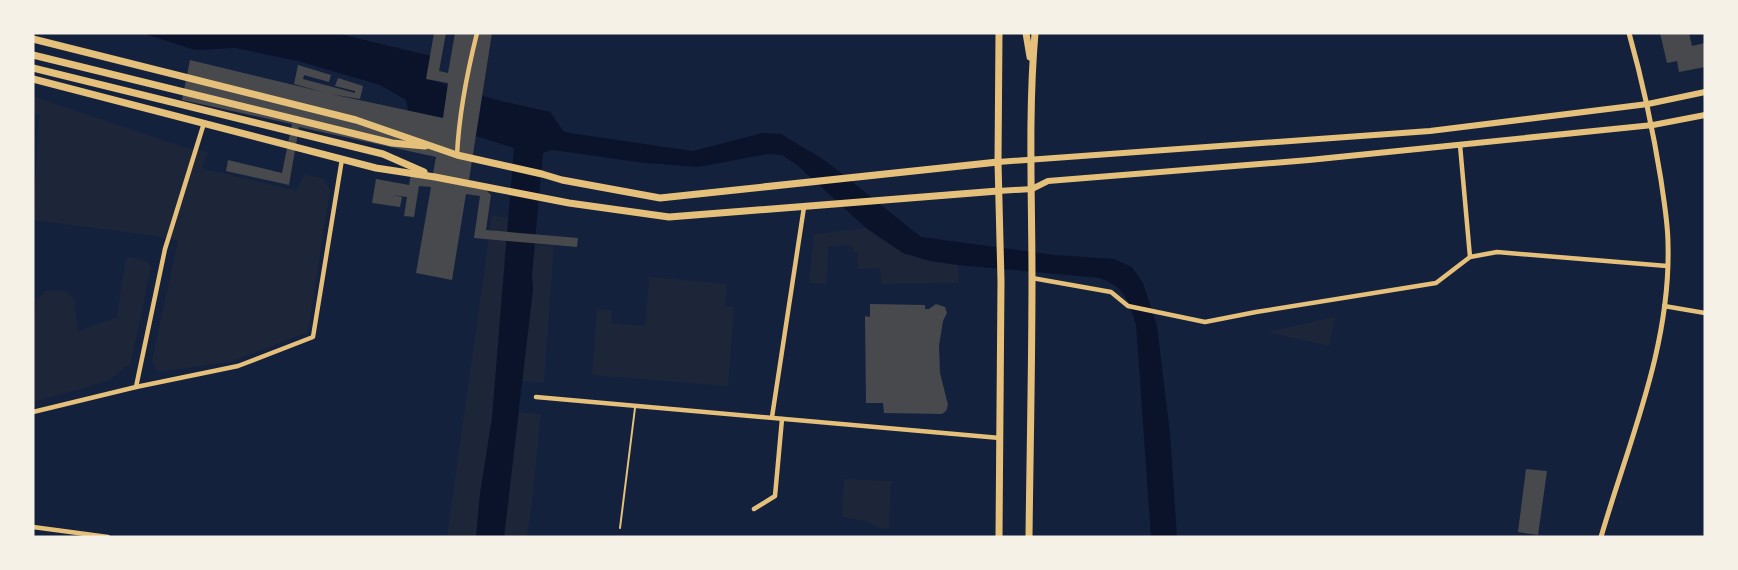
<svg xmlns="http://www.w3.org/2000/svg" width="1738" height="570" viewBox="0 0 1738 570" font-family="Montserrat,sans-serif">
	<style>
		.green { fill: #1d2539 }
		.water { fill: #0b132b }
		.building { fill: #48494c }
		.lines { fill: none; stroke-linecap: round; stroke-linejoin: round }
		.service { stroke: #e5c07b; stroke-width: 2 }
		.minor { stroke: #e5c07b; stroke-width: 4.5 }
		.tertiary { stroke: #e5c07b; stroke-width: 5 }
		.secondary { stroke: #e5c07b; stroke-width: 6 }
		.primary { stroke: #e5c07b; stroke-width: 7 }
	</style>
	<rect width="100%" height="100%" fill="#14213d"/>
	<g class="green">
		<path d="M33 96 182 147 208 152 202 168 297 191 304 174 324 179 330 191 308 332 231 362 157 372 152 360 178 241 157 236 33 220 39 115 33 114Z"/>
		<path d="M492 215 508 218 492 418 480 494 476 537H447Z"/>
		<path d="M866 228 903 253 930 261 958 265 959 283 881 284 880 268 858 269 857 252H853V248L849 245 828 247 827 284 809 283 814 234Z"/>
		<path d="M535 245 554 246 544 383 522 381 533 289 532 275Z"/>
		<path d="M126 257 145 260 151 266 131 363 108 381 33 402V331L36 301 45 291H66L74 299 78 331 117 317Z"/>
		<path d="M649 277 727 284 725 306 734 307 728 386 592 375 597 309 612 310 611 323 645 326Z"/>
		<path d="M1335 317 1329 346 1267 332Z"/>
		<path d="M519 412 541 414 531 512 526 537H504Z"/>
		<path d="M844 479 891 481 889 529 877 527 870 522 842 517Z"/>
	</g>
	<path class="water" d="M142 33H336L431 56 428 79 493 99 550 112 564 132 692 151 763 133 781 134 826 161 921 237 1055 255 1114 259 1132 267 1143 283 1157 326 1170 433 1177 537H1151L1136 325C1128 300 1126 288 1100 278L958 265 930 261 903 253 866 228 797 165 782 155 768 154 698 167 644 163 553 150 543 153 532 275 533 289 504 537H476L480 494 492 418 514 148 409 115 406 100 380 85 298 61 235 48 195 50Z"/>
	<g class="building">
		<path d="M434 33H446L439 71 448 73 455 33H492L468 186 485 189 491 195 486 230 578 238 577 247 474 238 480 196 466 194 452 280 416 273 431 187 419 186 414 217 404 216 407 197 392 195 402 197 400 207 372 203 376 179 409 185 411 174 432 179 436 157 299 127 289 185 226 171 228 160 282 173 292 124 182 100 190 60 323 92 294 84 298 65 331 75 329 82 304 75 303 79 355 93V91L335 86 338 78 363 86 360 99 331 94 443 118 448 83 426 79Z"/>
		<path d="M1660 33H1689L1692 46 1705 43V67L1679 72 1677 61 1667 63Z"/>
		<path d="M870 304 925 305V309H929L936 304 945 307 947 313 943 321 939 346 940 373 948 405 946 411 942 414 884 413 883 403H866L865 316 870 317Z"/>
		<path d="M1526 469 1547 471 1538 535 1518 532Z"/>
	</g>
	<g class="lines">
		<path class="service" d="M620 528 635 408"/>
		<g class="minor">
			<path d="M1460 145 1470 257"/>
			<path d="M457 155C459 114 467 73 477 33"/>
			<path d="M1032 278 1111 292 1128 306 1205 322 1256 312 1436 283 1470 257 1497 252 1667 266"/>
			<path d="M1664 306 1705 313"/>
			<path d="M136 387 165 249 204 123"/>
			<path d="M536 397 1000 438"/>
			<path d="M33 412 136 387 238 366 313 337 342 159"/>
			<path d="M772 417 804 207"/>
			<path d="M754 509 775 496 782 419"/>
			<path d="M33 527 108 537"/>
		</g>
		<path class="tertiary" d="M1601 537C1629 441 1671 346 1668 244 1668 223 1664 202 1661 180 1653 130 1643 83 1629 33"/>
		<g class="secondary">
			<path d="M998 162 1430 131 1648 104 1705 92"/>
			<path d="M998 191 1032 189 1048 181 1309 160 1653 125 1705 115"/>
		</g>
		<g class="primary">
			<path d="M1026 33 1030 57"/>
			<path d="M33 39 356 120 457 155 542 174 562 180 660 198 998 162"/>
			<path d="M33 55 392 143 425 146"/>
			<path d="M33 68 383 154 424 172"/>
			<path d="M33 79 376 168 435 177 569 203 669 217 998 191"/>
			<path d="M999 537 1001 281 998 162 999 33"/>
			<path d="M1029 537C1030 451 1032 364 1032 278 1032 196 1028 115 1035 33"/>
		</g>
	</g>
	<rect width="1738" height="570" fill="none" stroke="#f6f1e7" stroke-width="69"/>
</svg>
